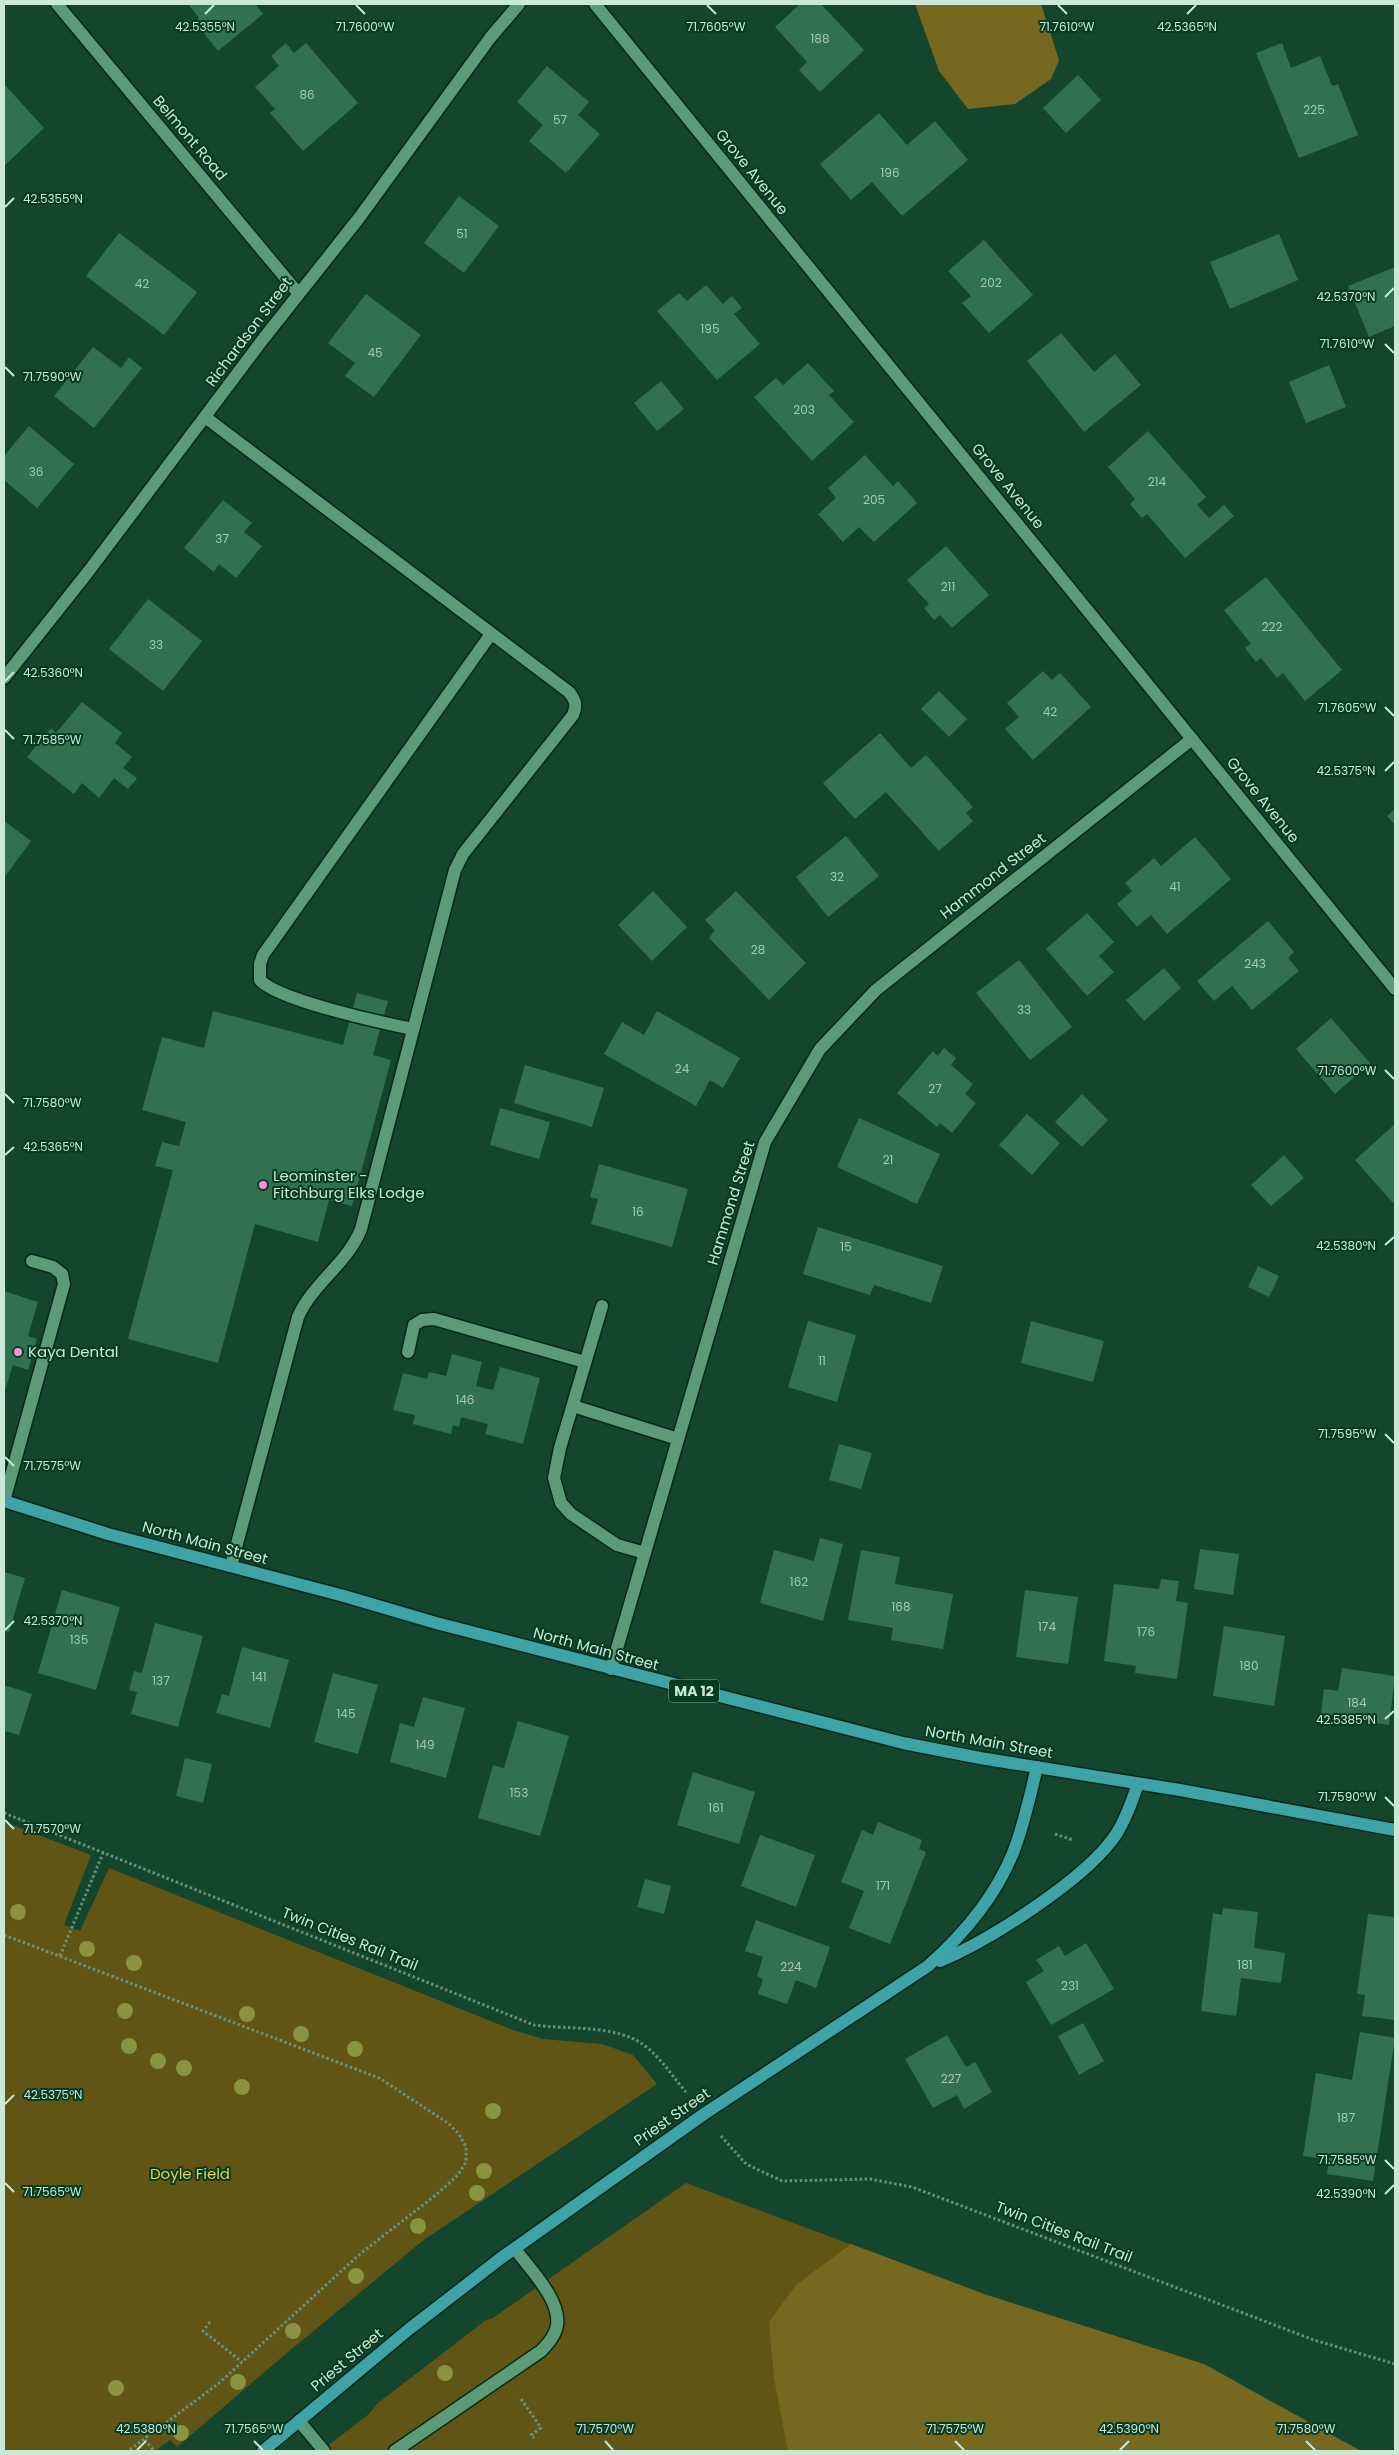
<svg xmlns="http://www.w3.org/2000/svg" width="1399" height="2455" viewBox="0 0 1399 2455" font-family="Poppins,sans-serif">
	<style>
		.green { fill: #605514 }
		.forest { fill: #76691f }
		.building { fill: #317150 }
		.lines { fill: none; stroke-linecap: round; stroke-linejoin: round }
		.minor-casing { stroke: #062918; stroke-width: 15 }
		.major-casing { stroke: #062918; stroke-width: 15 }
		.path { stroke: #69927c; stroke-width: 3; stroke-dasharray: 2.5 2.5; stroke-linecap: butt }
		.minor { stroke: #5c9b78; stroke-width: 12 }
		.major { stroke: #3da3a7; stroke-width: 12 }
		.tree { fill: #8a9341 }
		.ticks { fill: none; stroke: #c9e9d6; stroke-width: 2 }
		.poi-dot { fill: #f391d6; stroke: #053a23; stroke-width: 2 }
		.labels { text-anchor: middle; stroke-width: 4; stroke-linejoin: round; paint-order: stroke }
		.number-label { font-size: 12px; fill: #a3cbb4 }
		.shield { fill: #053a23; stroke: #8eb4a0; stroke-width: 1 }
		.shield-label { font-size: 14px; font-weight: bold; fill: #c9e9d6 }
		.street-label { font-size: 15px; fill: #c9e9d6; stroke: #053a23 }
		.poi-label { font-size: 15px; fill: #c9e9d6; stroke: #053a23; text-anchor: start }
		.park-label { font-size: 15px; fill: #ead251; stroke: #053a23 }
		.ticks-label { font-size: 12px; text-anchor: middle; fill: #c9e9d6; stroke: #053a23; stroke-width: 4; stroke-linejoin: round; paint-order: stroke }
	</style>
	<rect width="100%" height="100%" fill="#14452d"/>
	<g class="green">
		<path d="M4 1822 91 1855 64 1925 80 1931 109 1868 513 2030 543 2039 602 2044 633 2055 657 2084 425 2239 282 2357 177 2447 170 2440 155 2451H4Z"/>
		<path d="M686 2183 984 2294 884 2451H321L369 2414 378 2403 486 2320 493 2318Z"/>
	</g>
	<g class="forest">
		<path d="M915 4H1041L1059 60 1051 79 1015 104 968 109 939 71Z"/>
		<path d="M851 2244 984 2294 1204 2364 1361 2451H788L774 2378 769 2322 796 2285Z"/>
	</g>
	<g class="building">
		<path d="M188 4H255L263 14 218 51 195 22 199 18Z"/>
		<path d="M800 4H821L864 50 820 92 799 70 807 62 775 27Z"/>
		<path d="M286 43 294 53 306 43 358 103 303 151 270 113 275 109 255 87 279 66 271 56Z"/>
		<path d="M1282 43 1291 68 1320 56 1332 86 1338 84 1358 135 1299 158 1256 53Z"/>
		<path d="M547 66 589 102 578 115 600 134 566 173 529 141 543 125 517 102Z"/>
		<path d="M1078 75 1101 100 1066 133 1043 108Z"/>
		<path d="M4 84 44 128 4 166Z"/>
		<path d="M879 113 907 145 935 121 968 160 902 216 872 182 851 200 820 164Z"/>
		<path d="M459 196 499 226 464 273 424 243Z"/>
		<path d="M119 233 197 292 164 335 86 276Z"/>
		<path d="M1279 234 1298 280 1230 309 1210 262Z"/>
		<path d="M984 240 1033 295 989 333 962 303 971 296 948 271Z"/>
		<path d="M1395 267V326L1369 337 1348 286Z"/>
		<path d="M706 285 723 304 732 296 742 308 734 314 760 344 717 380 657 311 679 293 687 301Z"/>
		<path d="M366 294 421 335 374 397 345 376 355 363 328 343Z"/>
		<path d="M1061 333 1094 372 1115 354 1141 385 1084 432 1027 361Z"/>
		<path d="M93 347 121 368 129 357 142 368 94 428 54 396Z"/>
		<path d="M808 363 834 391 829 395 854 422 812 461 754 397 776 378 783 385Z"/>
		<path d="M1329 365 1346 407 1306 423 1289 382Z"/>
		<path d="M661 381 684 409 657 431 634 403Z"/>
		<path d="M29 426 74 464 37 508 4 480V456Z"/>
		<path d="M1148 431 1206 497 1197 505 1209 518 1224 505 1234 516 1185 558 1147 514 1142 518 1130 504 1135 499 1108 467Z"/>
		<path d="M865 455 893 486 898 481 917 503 874 542 859 527 843 542 818 514 836 498 828 488Z"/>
		<path d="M223 500 252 523 244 532 262 546 236 578 219 564 214 572 184 548Z"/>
		<path d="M946 546 989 595 952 628 940 615 934 620 924 608 929 604 907 580Z"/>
		<path d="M1266 577 1342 670 1305 701 1283 673 1277 678 1261 658 1256 662 1245 648 1251 644 1224 610Z"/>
		<path d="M148 599 202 641 163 691 109 649Z"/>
		<path d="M1043 671 1052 680 1060 673 1091 707 1033 760 1005 729 1019 717 1007 703Z"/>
		<path d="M939 691 967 719 949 737 921 709Z"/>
		<path d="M82 702 122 733 115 743 132 757 123 768 137 778 128 789 114 778 99 798 82 783 74 794 27 757 51 728 56 733Z"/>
		<path d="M880 733 911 768 926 755 973 807 966 813 973 821 939 851 886 792 855 819 823 783Z"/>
		<path d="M1395 809V825L1387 816Z"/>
		<path d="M4 821 31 841 4 878Z"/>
		<path d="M846 836 879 876 828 917 796 877Z"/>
		<path d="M1195 837 1231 879 1167 934 1151 915 1137 927 1117 904 1132 891 1125 883 1154 858 1161 866Z"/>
		<path d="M653 891 687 927 652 961 618 925Z"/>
		<path d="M736 891 806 963 769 1000 709 938 715 930 705 920Z"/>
		<path d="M1087 913 1114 942 1099 956 1114 972 1087 996 1046 949Z"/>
		<path d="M1268 921 1294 952 1288 958 1299 971 1252 1010 1232 986 1214 1001 1197 981Z"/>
		<path d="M1019 960 1072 1027 1030 1060 976 993Z"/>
		<path d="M1164 968 1181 988 1144 1021 1126 1000Z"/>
		<path d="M357 993 388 1001 373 1055 391 1060 352 1206 329 1200 318 1242 255 1224 218 1363 128 1339 173 1170 155 1166 162 1142 179 1146 186 1122 142 1110 162 1037 204 1048 213 1011 343 1045Z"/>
		<path d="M657 1011 740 1058 723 1088 710 1080 696 1106 604 1054 622 1022 644 1035Z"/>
		<path d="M1331 1018 1370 1063 1335 1094 1296 1049Z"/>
		<path d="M944 1048 956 1058 951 1065 973 1084 965 1094 976 1103 952 1133 940 1123 937 1127 897 1093 933 1051 938 1056Z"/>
		<path d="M525 1065 604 1088 592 1127 514 1103Z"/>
		<path d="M1082 1094 1108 1120 1082 1147 1055 1122Z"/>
		<path d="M500 1108 550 1122 539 1159 490 1145Z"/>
		<path d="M1027 1114 1060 1143 1032 1175 999 1145Z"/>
		<path d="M859 1118 940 1154 917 1204 837 1167Z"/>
		<path d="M1395 1124V1201L1393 1203 1355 1160Z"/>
		<path d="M1284 1155 1304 1178 1271 1206 1251 1185Z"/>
		<path d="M599 1164 688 1189 672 1247 591 1224 598 1199 590 1197Z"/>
		<path d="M818 1227 943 1266 931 1303 874 1285 870 1295 803 1274Z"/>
		<path d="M1258 1266 1279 1276 1269 1297 1248 1287Z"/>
		<path d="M4 1291 38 1302 28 1336 37 1339 28 1370 13 1365 4 1393Z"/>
		<path d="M808 1321 856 1335 837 1402 788 1387Z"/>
		<path d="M1031 1321 1104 1341 1093 1382 1021 1363Z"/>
		<path d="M452 1354 482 1362 476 1386 493 1390 500 1367 540 1378 523 1444 485 1434 488 1424 461 1417 459 1427 453 1425 451 1434 413 1424 415 1415 393 1410 403 1373 427 1379 429 1372 446 1376Z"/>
		<path d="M839 1444 872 1453 861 1489 829 1480Z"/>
		<path d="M820 1538 843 1544 823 1621 760 1603 774 1550 814 1561Z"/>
		<path d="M1200 1549 1239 1554 1233 1595 1194 1589Z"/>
		<path d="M861 1550 900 1557 895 1584 953 1594 943 1649 891 1640 893 1628 848 1620Z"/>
		<path d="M4 1572 25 1578 9 1632 4 1631Z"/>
		<path d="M1161 1579 1179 1581 1176 1601 1188 1603 1177 1679 1135 1673 1136 1666 1104 1661 1114 1584 1159 1589Z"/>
		<path d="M62 1590 120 1607 96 1690 38 1673Z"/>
		<path d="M1025 1590 1078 1597 1068 1664 1016 1657Z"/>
		<path d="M155 1623 203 1636 178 1727 131 1714 137 1692 129 1690 134 1671 142 1673Z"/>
		<path d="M1224 1626 1285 1636 1274 1706 1213 1696Z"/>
		<path d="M242 1647 289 1660 270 1728 216 1713 222 1694 229 1696Z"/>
		<path d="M1342 1668 1395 1676 1389 1725 1321 1714 1324 1689 1338 1691Z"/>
		<path d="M333 1673 378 1685 358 1754 314 1742Z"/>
		<path d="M4 1685 32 1694 19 1735 4 1731Z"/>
		<path d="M423 1697 465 1708 446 1778 390 1762 400 1723 414 1727Z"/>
		<path d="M518 1721 569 1736 540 1836 478 1818 493 1765 504 1768Z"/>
		<path d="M185 1758 212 1764 203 1803 176 1796Z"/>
		<path d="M693 1772 755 1792 739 1844 677 1825Z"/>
		<path d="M878 1822 922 1840 919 1849 926 1852 890 1944 849 1928 864 1891 841 1882 862 1830 873 1835Z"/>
		<path d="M760 1835 815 1855 796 1907 741 1886Z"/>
		<path d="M645 1879 671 1886 664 1914 637 1907Z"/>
		<path d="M1223 1908 1258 1912 1254 1948 1285 1953 1281 1983 1241 1978 1236 2016 1201 2011 1213 1913 1222 1915Z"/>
		<path d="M1368 1914 1395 1917V2020L1362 2016 1365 1995 1357 1994Z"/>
		<path d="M756 1920 830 1947 816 1988 796 1980 787 2004 758 1994 763 1979 757 1976 763 1957 745 1951Z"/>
		<path d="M1086 1943 1114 1989 1051 2025 1026 1982 1044 1971 1036 1960 1059 1946 1065 1956Z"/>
		<path d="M1083 2023 1104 2061 1079 2075 1058 2036Z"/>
		<path d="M1360 2032 1395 2038 1373 2181 1327 2174 1329 2160 1303 2156 1316 2073 1352 2080Z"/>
		<path d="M947 2035 966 2067 975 2062 992 2092 964 2109 957 2095 933 2108 905 2059Z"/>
	</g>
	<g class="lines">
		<defs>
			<g id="minor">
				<path d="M57 4 298 293"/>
				<path d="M595 4 1395 989"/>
				<path d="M205 417 569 692C576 701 577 705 573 715L463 854 455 870 361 1229C347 1264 313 1283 298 1317L231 1566"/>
				<path d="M4 678 88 572 264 338 359 218 490 38 519 4"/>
				<path d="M413 1029C383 1023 277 1000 260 980V964L263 955 491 634"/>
				<path d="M602 1306 560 1448 554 1478 561 1503 571 1514 617 1545 645 1553"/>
				<path d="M408 1352 414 1325 422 1320 434 1319 585 1362"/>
				<path d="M573 1406 678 1439"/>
				<path d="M4 1501 64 1284 62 1274 53 1267 32 1261"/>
				<path d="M611 1669 765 1142 820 1049 876 990 1192 739"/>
				<path d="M299 2421 324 2451"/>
				<path d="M395 2451 541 2351C548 2344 556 2335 557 2325 561 2300 529 2268 515 2249"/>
			</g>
			<g id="major">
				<path d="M4 1501 108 1534 344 1596 436 1623 903 1743 980 1758 1180 1790 1395 1830"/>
				<path d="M940 1961C990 1940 1088 1878 1117 1833 1127 1817 1132 1801 1138 1784"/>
				<path d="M263 2451 408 2330 501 2258 704 2114 928 1966C963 1935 995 1897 1013 1853 1024 1825 1030 1796 1037 1767"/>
			</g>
		</defs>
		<use href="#minor" class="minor-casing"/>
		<use href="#major" class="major-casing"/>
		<g class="path">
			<path d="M4 1813 534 2025C568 2030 617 2024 645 2046 662 2059 672 2076 686 2092"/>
			<path d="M1055 1834 1073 1840"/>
			<path d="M4 1935 379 2078 448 2123 459 2134 466 2147V2162L458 2175 437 2194 360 2254 218 2384 128 2451"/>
			<path d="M60 1956 103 1853"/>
			<path d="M721 2136 746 2164 782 2181 870 2179 912 2187 1314 2340 1395 2364"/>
			<path d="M210 2322 203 2331 242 2362"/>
			<path d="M521 2399 541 2428 531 2435 534 2438"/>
			<path d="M145 2440 154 2451"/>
		</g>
		<use href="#minor" class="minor"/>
		<use href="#major" class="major"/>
	</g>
	<g class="tree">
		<circle cx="18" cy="1912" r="8"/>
		<circle cx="87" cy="1949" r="8"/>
		<circle cx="134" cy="1963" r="8"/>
		<circle cx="125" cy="2011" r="8"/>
		<circle cx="247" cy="2014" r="8"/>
		<circle cx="301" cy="2034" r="8"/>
		<circle cx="129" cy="2046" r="8"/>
		<circle cx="355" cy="2049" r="8"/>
		<circle cx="158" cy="2061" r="8"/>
		<circle cx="184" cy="2068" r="8"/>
		<circle cx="242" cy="2087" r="8"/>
		<circle cx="493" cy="2111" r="8"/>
		<circle cx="484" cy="2171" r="8"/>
		<circle cx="477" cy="2193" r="8"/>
		<circle cx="418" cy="2226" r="8"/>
		<circle cx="356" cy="2276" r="8"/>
		<circle cx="293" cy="2331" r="8"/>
		<circle cx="445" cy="2373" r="8"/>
		<circle cx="238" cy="2382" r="8"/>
		<circle cx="116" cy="2388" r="8"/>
		<circle cx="181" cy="2433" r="8"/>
	</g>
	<path class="ticks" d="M356 5 365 14M707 5 716 14M1058 5 1067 14M205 14 214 5M1187 14 1196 5M5 207 14 198M1385 297 1394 288M1385 344 1394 353M5 367 14 376M5 681 14 672M1385 707 1394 716M5 730 14 739M1385 771 1394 762M1385 1070 1394 1079M5 1094 14 1103M5 1155 14 1147M1385 1245 1394 1237M1385 1434 1394 1443M5 1457 14 1466M5 1630 14 1621M1385 1719 1394 1711M1385 1797 1394 1806M5 1820 14 1829M5 2104 14 2095M1385 2160 1394 2169M5 2183 14 2192M1385 2194 1394 2185M254 2441 263 2450M605 2441 613 2450M955 2441 964 2450M1306 2441 1315 2450M137 2450 146 2441M1120 2450 1129 2441"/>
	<g class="poi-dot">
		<circle cx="263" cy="1185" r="5"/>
		<circle cx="18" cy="1352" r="5"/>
	</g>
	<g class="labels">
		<g class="number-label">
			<text x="820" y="43">188</text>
			<text x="307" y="99">86</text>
			<text x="1314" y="114">225</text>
			<text x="560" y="124">57</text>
			<text x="890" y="177">196</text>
			<text x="462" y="238">51</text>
			<text x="991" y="287">202</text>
			<text x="142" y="288">42</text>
			<text x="710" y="333">195</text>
			<text x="375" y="357">45</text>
			<text x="804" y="414">203</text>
			<text x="36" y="476">36</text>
			<text x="1157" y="486">214</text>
			<text x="874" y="504">205</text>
			<text x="222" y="543">37</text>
			<text x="948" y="591">211</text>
			<text x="1272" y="631">222</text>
			<text x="156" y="649">33</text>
			<text x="1050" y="716">42</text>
			<text x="837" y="881">32</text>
			<text x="1175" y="891">41</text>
			<text x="758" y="954">28</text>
			<text x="1255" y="968">243</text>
			<text x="1024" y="1014">33</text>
			<text x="682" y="1073">24</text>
			<text x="935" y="1093">27</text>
			<text x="888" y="1164">21</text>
			<text x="638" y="1216">16</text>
			<text x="846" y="1251">15</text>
			<text x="822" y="1365">11</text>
			<text x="465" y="1404">146</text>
			<text x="799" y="1586">162</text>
			<text x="901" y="1611">168</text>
			<text x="1047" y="1631">174</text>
			<text x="1146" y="1636">176</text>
			<text x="79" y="1644">135</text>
			<text x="1249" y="1670">180</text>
			<text x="259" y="1681">141</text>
			<text x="161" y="1685">137</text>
			<text x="1357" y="1707">184</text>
			<text x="346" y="1718">145</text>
			<text x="425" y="1749">149</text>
			<text x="519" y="1797">153</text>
			<text x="716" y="1812">161</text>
			<text x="883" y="1890">171</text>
			<text x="1245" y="1969">181</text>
			<text x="791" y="1971">224</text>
			<text x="1070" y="1990">231</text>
			<text x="951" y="2083">227</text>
			<text x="1346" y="2122">187</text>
		</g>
		<rect class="shield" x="669" y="1679.5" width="50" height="23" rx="4"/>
		<g class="shield-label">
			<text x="694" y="1696">MA 12</text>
		</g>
		<g class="street-label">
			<text transform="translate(190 138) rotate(50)" y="5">Belmont Road</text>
			<text transform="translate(752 172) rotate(51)" y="5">Grove Avenue</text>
			<text transform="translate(249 332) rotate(-53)" y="5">Richardson Street</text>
			<text transform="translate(1008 486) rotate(51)" y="5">Grove Avenue</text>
			<text transform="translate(1263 800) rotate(51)" y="5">Grove Avenue</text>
			<text transform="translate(993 876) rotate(-38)" y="5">Hammond Street</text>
			<text transform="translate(731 1203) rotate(-73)" y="5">Hammond Street</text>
			<text transform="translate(205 1543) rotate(15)" y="5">North Main Street</text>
			<text transform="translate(596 1649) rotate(15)" y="5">North Main Street</text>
			<text transform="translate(989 1742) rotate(10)" y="5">North Main Street</text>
			<text transform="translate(350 1939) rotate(22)" y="5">Twin Cities Rail Trail</text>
			<text transform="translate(672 2117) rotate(-35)" y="5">Priest Street</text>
			<text transform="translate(1064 2232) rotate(21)" y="5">Twin Cities Rail Trail</text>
			<text transform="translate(347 2360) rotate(-40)" y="5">Priest Street</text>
		</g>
		<g class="poi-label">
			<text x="273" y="1181">Leominster -<tspan x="273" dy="17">Fitchburg Elks Lodge</tspan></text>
			<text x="28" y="1357">Kaya Dental</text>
		</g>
		<g class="park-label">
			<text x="190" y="2179">Doyle Field</text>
		</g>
	</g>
	<g class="ticks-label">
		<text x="205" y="31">42.5355°N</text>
		<text x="1187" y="31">42.5365°N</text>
		<text x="365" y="31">71.7600°W</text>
		<text x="716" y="31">71.7605°W</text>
		<text x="1067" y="31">71.7610°W</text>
		<text x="53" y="203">42.5355°N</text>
		<text x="1346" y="301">42.5370°N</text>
		<text x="1347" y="348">71.7610°W</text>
		<text x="52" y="381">71.7590°W</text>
		<text x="53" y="677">42.5360°N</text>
		<text x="1347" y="712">71.7605°W</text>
		<text x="52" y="744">71.7585°W</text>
		<text x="1346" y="775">42.5375°N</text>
		<text x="1347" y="1075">71.7600°W</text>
		<text x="52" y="1107">71.7580°W</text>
		<text x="53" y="1151">42.5365°N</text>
		<text x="1346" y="1250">42.5380°N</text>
		<text x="1347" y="1438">71.7595°W</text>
		<text x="52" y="1470">71.7575°W</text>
		<text x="53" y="1625">42.5370°N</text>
		<text x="1346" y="1724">42.5385°N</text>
		<text x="1347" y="1801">71.7590°W</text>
		<text x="52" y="1833">71.7570°W</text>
		<text x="53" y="2099">42.5375°N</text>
		<text x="1347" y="2164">71.7585°W</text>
		<text x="52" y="2196">71.7565°W</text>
		<text x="1346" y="2198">42.5390°N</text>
		<text x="254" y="2433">71.7565°W</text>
		<text x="605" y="2433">71.7570°W</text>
		<text x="955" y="2433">71.7575°W</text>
		<text x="1306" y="2433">71.7580°W</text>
		<text x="146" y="2433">42.5380°N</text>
		<text x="1129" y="2433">42.5390°N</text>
	</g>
	<rect width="1399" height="2455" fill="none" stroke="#c9e9d6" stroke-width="10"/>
</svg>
